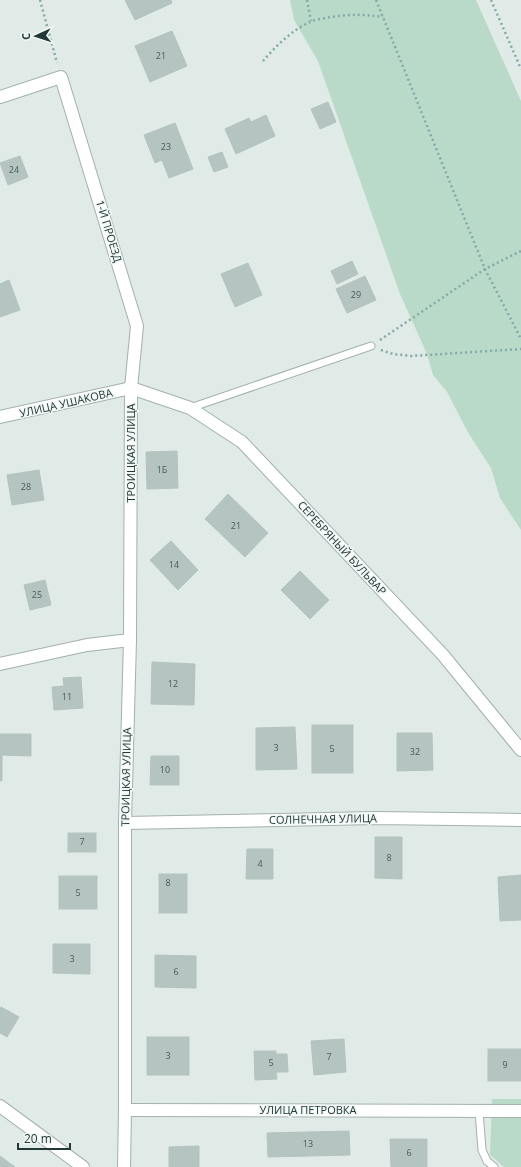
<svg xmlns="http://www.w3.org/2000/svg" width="521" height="1167" viewBox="0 0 521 1167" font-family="'Open Sans',sans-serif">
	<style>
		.green { fill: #badac9 }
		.building { fill: #b5c4c1; stroke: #b3c3bf }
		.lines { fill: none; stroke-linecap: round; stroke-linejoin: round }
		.lane-casing { stroke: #a3b1af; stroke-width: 9 }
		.street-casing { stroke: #a3b1af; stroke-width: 14 }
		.path { stroke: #82aba7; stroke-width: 2.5; stroke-dasharray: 2 3; stroke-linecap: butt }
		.lane { stroke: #fff; stroke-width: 7 }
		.street { stroke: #fff; stroke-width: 12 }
		.labels { text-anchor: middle; stroke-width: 3; stroke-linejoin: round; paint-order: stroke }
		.number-label { font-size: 9px; fill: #475c5a }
		.street-label { font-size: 11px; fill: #223937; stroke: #f0f7f5 }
	</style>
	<rect width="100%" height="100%" fill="#e0eae7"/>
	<g class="green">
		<path d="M290 0H476L521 101V530L500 498 491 468 469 434 447 392 433 375 427 354 400 294 318 61 294 20Z"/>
		<path d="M492 1099H521V1167H504L490 1155Z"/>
	</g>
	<g class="building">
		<path d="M125 0H171L172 3 135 20Z"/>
		<path d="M172 31 187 66 150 82 135 46Z"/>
		<path d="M328 102 336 122 320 129 311 109Z"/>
		<path d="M266 115 275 136 236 154 225 129 249 118 251 122Z"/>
		<path d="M175 123 193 169 169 178 162 160 155 163 144 135Z"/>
		<path d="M222 152 228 167 214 172 208 157Z"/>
		<path d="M20 156 28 177 8 185 0 163Z"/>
		<path d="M352 261 358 274 337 284 331 271Z"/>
		<path d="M248 263 262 295 235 307 221 274Z"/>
		<path d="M365 276 376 300 347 313 336 289Z"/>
		<path d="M9 280 20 310 0 317V284Z"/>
		<path d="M177 451 178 488 147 489 146 452Z"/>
		<path d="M39 470 44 500 12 505 7 475Z"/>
		<path d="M228 494 268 533 245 557 205 519Z"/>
		<path d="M171 541 198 570 178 590 150 560Z"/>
		<path d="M300 571 329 600 310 619 281 590Z"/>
		<path d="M45 580 51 605 30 610 24 585Z"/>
		<path d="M152 662 195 664 194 705 151 704Z"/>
		<path d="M81 677 83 708 54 710 52 687 64 686 63 678Z"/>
		<rect x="312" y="725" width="41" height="48"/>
		<path d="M295 727 297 769 256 770V728Z"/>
		<path d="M397 733H432L433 770 397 771Z"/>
		<path d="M0 734H31V756L2 755V781H0Z"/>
		<path d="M151 756H179V785H150Z"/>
		<rect x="68" y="833" width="28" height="19"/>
		<path d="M375 837H402V879L375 878Z"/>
		<path d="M247 849H273V879H246Z"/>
		<rect x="159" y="874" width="28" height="39"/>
		<path d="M521 875V920L500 921 498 877Z"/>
		<rect x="59" y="876" width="38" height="33"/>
		<path d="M53 944H90V974L53 973Z"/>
		<path d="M155 955 196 956V988L155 987Z"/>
		<path d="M1 1007 19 1017 7 1037 0 1033V1010Z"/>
		<rect x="147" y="1037" width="42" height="38"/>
		<path d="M344 1039 346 1072 314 1075 311 1041Z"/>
		<rect x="488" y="1049" width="33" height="32"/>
		<path d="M254 1051H276V1054H287L288 1072H276L277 1079 255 1080Z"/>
		<path d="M349 1131 350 1155 268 1157 267 1133Z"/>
		<path d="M390 1139H427V1167H391Z"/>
		<path d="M199 1146V1167H169V1147Z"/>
		<path d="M0 1156 15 1167H0Z"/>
	</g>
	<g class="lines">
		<defs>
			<g id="lane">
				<path d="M190 408 371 346"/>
				<path d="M479 1111 482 1150 487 1161 494 1167"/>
			</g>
			<g id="street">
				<path d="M0 97 61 77 137 326 131 388 130 640 125 823V1110L124 1167"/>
				<path d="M131 388 190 408 242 442 443 655 521 750"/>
				<path d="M0 417 131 388"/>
				<path d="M0 664 87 645 130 640"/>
				<path d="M125 823 376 818 521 820"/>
				<path d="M0 1106 83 1167"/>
				<path d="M125 1110 521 1111"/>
			</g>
		</defs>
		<use href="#lane" class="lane-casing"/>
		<use href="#street" class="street-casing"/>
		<g class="path">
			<path d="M40 0 57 63"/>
			<path d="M307 0 311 21"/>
			<path d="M376 0 485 269 521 339"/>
			<path d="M491 0 521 69"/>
			<path d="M263 61C276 46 292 30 310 22 314 20 320 19 325 18 348 14 361 14 383 17"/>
			<path d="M380 340 485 269 521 251"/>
			<path d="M381 350 393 354 411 356 521 349"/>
		</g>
		<use href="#lane" class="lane"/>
		<use href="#street" class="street"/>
	</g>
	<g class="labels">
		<g class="number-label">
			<text x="161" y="59">21</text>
			<text x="166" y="150">23</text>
			<text x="14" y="173">24</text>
			<text x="356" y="298">29</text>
			<text x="162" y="473">1Б</text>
			<text x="26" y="490">28</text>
			<text x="236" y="529">21</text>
			<text x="174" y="568">14</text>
			<text x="37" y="598">25</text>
			<text x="173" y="687">12</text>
			<text x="67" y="700">11</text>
			<text x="276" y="751">3</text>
			<text x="332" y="752">5</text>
			<text x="415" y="755">32</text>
			<text x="165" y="773">10</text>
			<text x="82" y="845">7</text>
			<text x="389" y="861">8</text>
			<text x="260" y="867">4</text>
			<text x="168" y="886">8</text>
			<text x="78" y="896">5</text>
			<text x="72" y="962">3</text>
			<text x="176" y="975">6</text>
			<text x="168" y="1059">3</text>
			<text x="329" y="1060">7</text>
			<text x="271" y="1066">5</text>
			<text x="505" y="1068">9</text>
			<text x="308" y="1147">13</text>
			<text x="409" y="1156">6</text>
		</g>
		<g class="street-label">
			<text transform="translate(109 231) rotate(73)" y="4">1-Й ПРОЕЗД</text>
			<text transform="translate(66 403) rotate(-13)" y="4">УЛИЦА УШАКОВА</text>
			<text transform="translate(131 453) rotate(-90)" y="4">ТРОИЦКАЯ УЛИЦА</text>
			<text transform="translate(342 548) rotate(47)" y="4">СЕРЕБРЯНЫЙ БУЛЬВАР</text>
			<text transform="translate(126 777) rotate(-89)" y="4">ТРОИЦКАЯ УЛИЦА</text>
			<text transform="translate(323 819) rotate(-1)" y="4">СОЛНЕЧНАЯ УЛИЦА</text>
			<text x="308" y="1114">УЛИЦА ПЕТРОВКА</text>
		</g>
	</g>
	<g transform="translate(36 36) rotate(267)" stroke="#f0f7f5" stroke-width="3" paint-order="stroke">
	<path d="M0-3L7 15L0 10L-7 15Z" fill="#223937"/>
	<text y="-6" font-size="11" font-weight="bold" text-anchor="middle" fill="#223937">С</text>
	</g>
	<path d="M18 1143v6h52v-6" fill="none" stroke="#223937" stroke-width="2"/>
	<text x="24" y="1143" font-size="12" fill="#223937" stroke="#f0f7f5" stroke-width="3" paint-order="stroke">20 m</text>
</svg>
